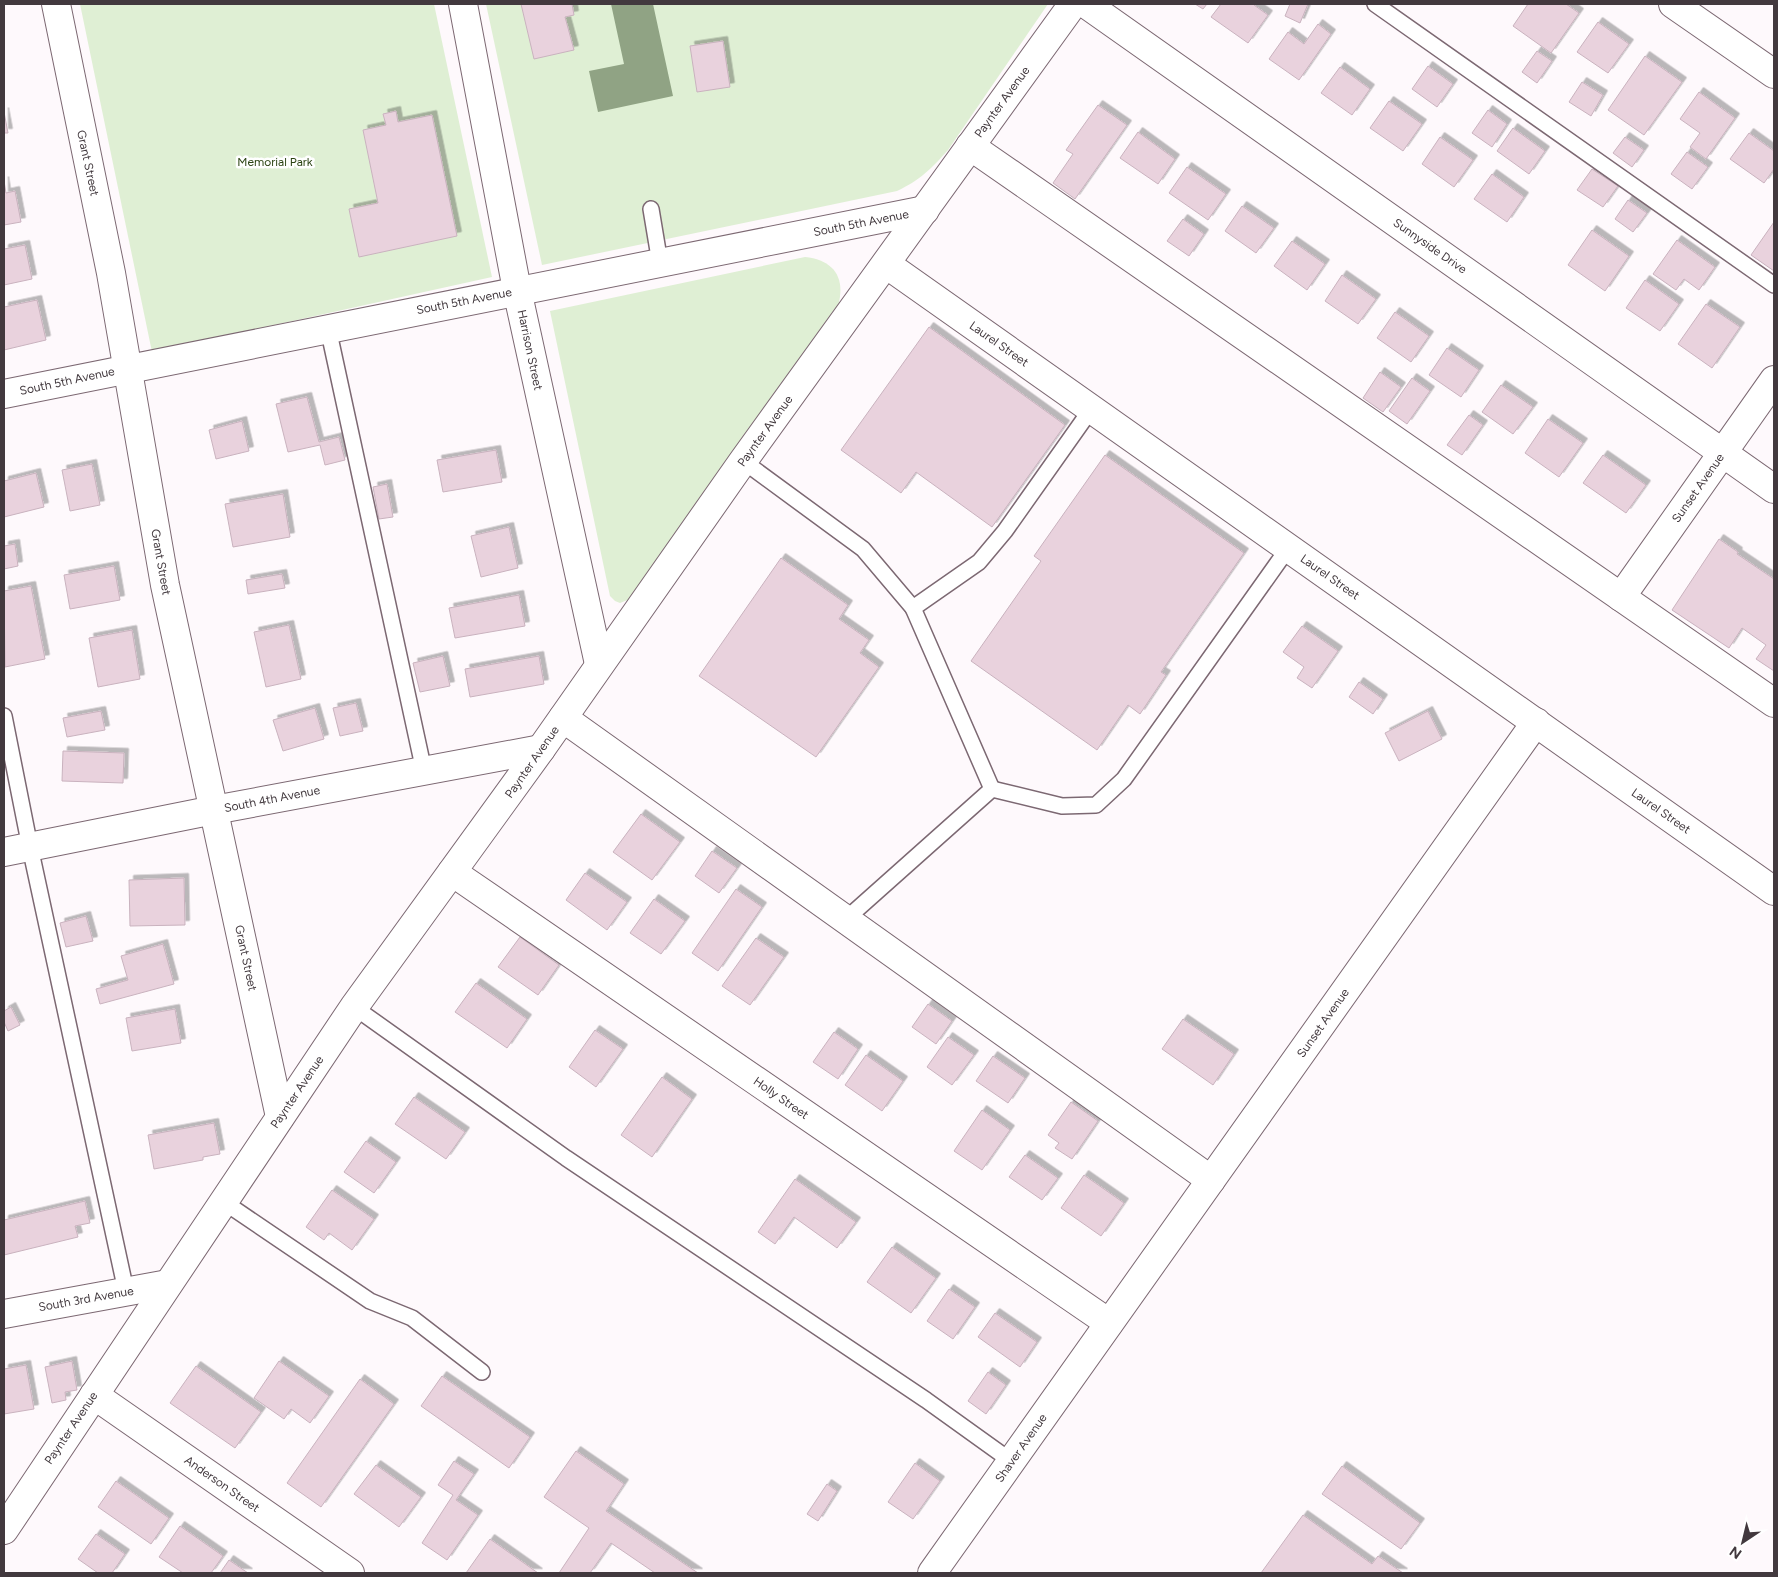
<svg xmlns="http://www.w3.org/2000/svg" width="1778" height="1577" viewBox="0 0 1778 1577" font-family="Figtree,sans-serif">
	<style>
		.green { fill: #dfefd4 }
		.water { fill: #90a384 }
		.building { fill: #e9d2dd; stroke: #c9b2be; filter: url(#shadow) }
		.lines { fill: none; stroke-linecap: round; stroke-linejoin: round }
		.service-casing { stroke: #7c6872; stroke-width: 18 }
		.minor-casing { stroke: #7c6872; stroke-width: 30 }
		.tertiary-casing { stroke: #7c6872; stroke-width: 30 }
		.service { stroke: #fff; stroke-width: 15 }
		.minor { stroke: #fff; stroke-width: 28 }
		.tertiary { stroke: #fff; stroke-width: 28 }
		.labels { text-anchor: middle; stroke-width: 5; stroke-linejoin: round; paint-order: stroke }
		.street-label { font-size: 12px; fill: #42393e; stroke: #fff }
		.park-label { font-size: 12px; fill: #2b4313; stroke: #fff }
	</style>
	<defs>
		<filter id="shadow"><feDropShadow dx="4.5" dy="-4.5" stdDeviation="0" flood-color="#0004"/></filter>
	</defs>
	<rect width="100%" height="100%" fill="#fef9fc"/>
	<g class="green">
		<path d="M80 4H434L492 277 152 352Z"/>
		<path d="M486 4H1048L948 150C931 169 920 180 897 191L542 265Z"/>
		<path d="M805 257C834 260 846 278 838 306L630 599 620 603 615 601 610 596 550 311Z"/>
	</g>
	<path class="water" d="M611 4H653L673 96 598 112 589 71 624 64Z"/>
	<g class="building">
		<path d="M521 4H572L574 15 565 17 574 50 534 59Z"/>
		<path d="M1195 4H1207L1203 9Z"/>
		<path d="M1221 4H1255L1254 5 1268 15 1248 43 1211 17Z"/>
		<path d="M1290 4H1308L1300 23 1285 16Z"/>
		<path d="M1528 4H1566L1579 13 1551 53 1513 26Z"/>
		<path d="M1598 22 1629 44 1608 73 1577 52Z"/>
		<path d="M1318 24 1331 34 1299 80 1269 59 1288 32 1304 44Z"/>
		<path d="M723 41 730 87 697 92 690 46Z"/>
		<path d="M1537 51 1552 61 1537 83 1522 72Z"/>
		<path d="M1645 56 1682 82 1644 135 1608 110Z"/>
		<path d="M1428 66 1453 84 1437 107 1412 89Z"/>
		<path d="M1340 67 1370 89 1352 115 1321 93Z"/>
		<path d="M1582 82 1603 95 1591 116 1569 102Z"/>
		<path d="M1699 92 1735 118 1706 159 1690 147 1700 133 1680 119Z"/>
		<path d="M1389 101 1422 124 1403 151 1370 128Z"/>
		<path d="M1098 105 1127 125 1075 199 1053 183 1073 154 1066 150Z"/>
		<path d="M1488 110 1507 124 1492 147 1472 133Z"/>
		<path d="M396 111 398 122 432 115 457 236 359 257 349 209 378 203 363 130 386 125 383 114Z"/>
		<path d="M4 112 8 133H4Z"/>
		<path d="M1513 128 1545 151 1529 174 1497 151Z"/>
		<path d="M1138 132 1175 159 1158 184 1120 158Z"/>
		<path d="M1749 133 1774 151V169L1764 183 1730 159Z"/>
		<path d="M1440 137 1473 160 1454 187 1422 164Z"/>
		<path d="M1625 137 1644 150 1632 167 1613 153Z"/>
		<path d="M1687 152 1708 167 1692 189 1671 174Z"/>
		<path d="M1187 167 1226 194 1208 220 1169 193Z"/>
		<path d="M1592 169 1618 186 1603 207 1577 190Z"/>
		<path d="M1492 174 1524 197 1507 222 1474 199Z"/>
		<path d="M4 181 6 193 15 191 21 222 4 225Z"/>
		<path d="M1628 200 1647 213 1633 232 1615 219Z"/>
		<path d="M1242 206 1274 228 1256 253 1225 231Z"/>
		<path d="M1183 219 1204 234 1189 256 1167 241Z"/>
		<path d="M1774 222V271L1751 255Z"/>
		<path d="M1592 230 1629 256 1605 291 1568 265Z"/>
		<path d="M1677 240 1715 267 1699 290 1684 279 1676 290 1653 274Z"/>
		<path d="M1292 241 1325 264 1307 290 1274 266Z"/>
		<path d="M25 245 32 279 4 285V249Z"/>
		<path d="M1342 275 1376 299 1358 324 1325 301Z"/>
		<path d="M1645 280 1679 304 1660 331 1626 308Z"/>
		<path d="M37 300 46 340 4 350V307Z"/>
		<path d="M1706 304 1740 327 1712 368 1678 344Z"/>
		<path d="M1395 312 1429 336 1411 362 1377 338Z"/>
		<path d="M929 327 1065 425 992 527 916 472 901 493 841 450Z"/>
		<path d="M1447 348 1479 370 1461 397 1429 375Z"/>
		<path d="M1380 372 1401 387 1383 412 1363 398Z"/>
		<path d="M1412 378 1430 391 1407 424 1389 411Z"/>
		<path d="M1501 385 1533 407 1513 434 1482 412Z"/>
		<path d="M307 397 319 442 339 437 345 460 325 465 320 445 288 452 276 404Z"/>
		<path d="M1469 415 1483 425 1462 455 1447 445Z"/>
		<path d="M1548 419 1583 443 1559 477 1525 453Z"/>
		<path d="M242 421 249 451 216 459 209 430Z"/>
		<path d="M496 450 502 482 443 492 437 460Z"/>
		<path d="M1105 455 1244 553 1161 672 1166 675 1140 714 1128 705 1097 750 971 661 1041 561 1034 556Z"/>
		<path d="M1603 455 1646 485 1626 513 1583 483Z"/>
		<path d="M92 464 100 505 70 511 62 470Z"/>
		<path d="M36 473 44 507 4 517V481Z"/>
		<path d="M387 484 393 517 379 519 373 487Z"/>
		<path d="M283 494 290 537 233 547 225 504Z"/>
		<path d="M509 527 518 568 481 577 471 536Z"/>
		<path d="M1719 539 1738 552 1737 554 1774 579V671L1756 659 1766 645 1742 628 1729 648 1672 610Z"/>
		<path d="M15 544 18 566 4 569V546Z"/>
		<path d="M781 558 848 605 839 619 869 640 860 653 879 667 816 757 699 676Z"/>
		<path d="M114 566 120 600 70 609 64 575Z"/>
		<path d="M282 574 285 588 248 594 246 580Z"/>
		<path d="M31 586 45 659 5 667 4 591Z"/>
		<path d="M519 595 525 626 455 638 449 608Z"/>
		<path d="M289 625 301 679 266 687 254 632Z"/>
		<path d="M1302 626 1338 651 1312 688 1297 678 1304 667 1283 652Z"/>
		<path d="M132 630 140 679 98 687 89 638Z"/>
		<path d="M443 656 450 686 420 692 413 663Z"/>
		<path d="M539 656 544 684 470 697 465 669Z"/>
		<path d="M1359 682 1383 699 1373 714 1349 697Z"/>
		<path d="M356 703 363 731 340 736 333 708Z"/>
		<path d="M315 708 324 739 283 751 273 720Z"/>
		<path d="M101 711 105 730 67 737 63 718Z"/>
		<path d="M1428 711 1442 739 1399 761 1385 733Z"/>
		<path d="M63 751 124 753 123 783 62 781Z"/>
		<path d="M641 814 680 842 652 880 613 852Z"/>
		<path d="M712 851 737 868 719 893 695 876Z"/>
		<path d="M585 873 627 902 607 930 566 900Z"/>
		<path d="M184 878 185 925 130 926 129 880Z"/>
		<path d="M736 889 762 907 718 971 692 953Z"/>
		<path d="M654 899 685 921 661 954 630 933Z"/>
		<path d="M86 916 93 941 66 947 60 923Z"/>
		<path d="M520 937 559 965 538 995 498 967Z"/>
		<path d="M756 938 784 957 750 1005 722 986Z"/>
		<path d="M163 944 174 984 100 1004 96 989 128 980 121 956Z"/>
		<path d="M476 983 527 1019 507 1048 455 1012Z"/>
		<path d="M928 1004 952 1021 936 1044 912 1027Z"/>
		<path d="M11 1007 20 1025 8 1031 4 1022V1011Z"/>
		<path d="M175 1009 181 1043 132 1051 126 1018Z"/>
		<path d="M1183 1019 1234 1054 1213 1085 1162 1049Z"/>
		<path d="M595 1030 623 1049 596 1087 569 1067Z"/>
		<path d="M834 1032 858 1049 838 1079 813 1062Z"/>
		<path d="M948 1037 974 1055 952 1085 927 1067Z"/>
		<path d="M866 1055 903 1081 882 1111 845 1085Z"/>
		<path d="M993 1056 1025 1078 1008 1103 976 1081Z"/>
		<path d="M662 1077 692 1099 652 1157 621 1135Z"/>
		<path d="M414 1097 465 1132 446 1159 395 1124Z"/>
		<path d="M1071 1102 1098 1121 1072 1159 1055 1148 1059 1143 1048 1135Z"/>
		<path d="M982 1110 1010 1130 982 1170 954 1151Z"/>
		<path d="M214 1123 220 1154 203 1157V1160L154 1169 148 1135Z"/>
		<path d="M366 1141 396 1162 374 1193 344 1172Z"/>
		<path d="M1025 1155 1058 1178 1042 1200 1009 1177Z"/>
		<path d="M1084 1175 1124 1203 1101 1236 1061 1208Z"/>
		<path d="M795 1179 856 1222 837 1248 794 1217 775 1244 758 1232Z"/>
		<path d="M332 1190 374 1219 352 1250 329 1233 324 1240 306 1227Z"/>
		<path d="M85 1201 90 1223 75 1226 78 1237 4 1255V1220Z"/>
		<path d="M892 1247 936 1278 911 1313 867 1282Z"/>
		<path d="M949 1289 975 1307 953 1339 927 1321Z"/>
		<path d="M995 1313 1037 1342 1020 1367 978 1337Z"/>
		<path d="M72 1361 77 1390 65 1392 66 1400 52 1403 45 1367Z"/>
		<path d="M279 1361 329 1396 310 1423 291 1409 284 1419 254 1398Z"/>
		<path d="M26 1365 34 1409 4 1414V1369Z"/>
		<path d="M196 1366 261 1412 235 1448 170 1403Z"/>
		<path d="M988 1372 1006 1385 986 1414 968 1401Z"/>
		<path d="M442 1376 530 1437 509 1468 421 1406Z"/>
		<path d="M360 1379 394 1404 321 1507 287 1483Z"/>
		<path d="M576 1451 624 1484 606 1511 698 1573H655L611 1543 590 1573H559L589 1528 544 1497Z"/>
		<path d="M454 1461 474 1474 456 1500 478 1515 447 1560 422 1543 453 1495 438 1485Z"/>
		<path d="M915 1463 940 1481 913 1519 888 1502Z"/>
		<path d="M376 1465 421 1497 399 1527 354 1494Z"/>
		<path d="M1342 1466 1420 1523 1401 1549 1322 1494Z"/>
		<path d="M116 1481 169 1518 151 1544 98 1507Z"/>
		<path d="M827 1484 837 1491 818 1521 807 1514Z"/>
		<path d="M1303 1515 1372 1564 1378 1556 1403 1573H1261Z"/>
		<path d="M180 1526 223 1556 211 1573H183L159 1557Z"/>
		<path d="M96 1534 125 1554 112 1573H98L78 1559Z"/>
		<path d="M490 1539 538 1573H466Z"/>
		<path d="M229 1560 248 1573H220Z"/>
	</g>
	<g class="lines">
		<defs>
			<g id="service">
				<path d="M1375 4 1774 285"/>
				<path d="M651 209 660 263"/>
				<path d="M328 328 424 771"/>
				<path d="M743 461 863 549 913 608 992 789"/>
				<path d="M913 608 979 562 1005 531 1092 408"/>
				<path d="M4 716 30 847 126 1291"/>
				<path d="M845 920 992 789 1062 806 1096 805 1124 779 1289 547"/>
				<path d="M354 1007 566 1158 926 1400 1011 1461"/>
				<path d="M224 1202 370 1301 412 1318 482 1372"/>
			</g>
			<g id="minor">
				<path d="M56 4 111 273 165 585 280 1117"/>
				<path d="M463 4 517 290 599 664"/>
				<path d="M1086 4 1774 489"/>
				<path d="M1673 4 1774 74"/>
				<path d="M970 146 1774 703"/>
				<path d="M886 264 1774 891"/>
				<path d="M4 394 925 210"/>
				<path d="M1621 597 1774 380"/>
				<path d="M563 718 1211 1180"/>
				<path d="M4 852 214 810 541 749"/>
				<path d="M452 872 1109 1323"/>
				<path d="M4 1314 168 1284"/>
				<path d="M94 1395 350 1573"/>
				<path d="M932 1573 1536 722"/>
			</g>
			<path id="tertiary" d="M4 1530 354 1007 541 749 743 461 1073 4"/>
		</defs>
		<use href="#service" class="service-casing"/>
		<use href="#minor" class="minor-casing"/>
		<use href="#tertiary" class="tertiary-casing"/>
		<use href="#service" class="service"/>
		<use href="#minor" class="minor"/>
		<use href="#tertiary" class="tertiary"/>
	</g>
	<g class="labels">
		<g class="street-label">
			<text transform="translate(1002 102) rotate(-54)" y="4">Paynter Avenue</text>
			<text transform="translate(88 163) rotate(78)" y="4">Grant Street</text>
			<text transform="translate(861 223) rotate(-11)" y="4">South 5th Avenue</text>
			<text transform="translate(1430 246) rotate(35)" y="4">Sunnyside Drive</text>
			<text transform="translate(464 301) rotate(-11)" y="4">South 5th Avenue</text>
			<text transform="translate(999 344) rotate(35)" y="4">Laurel Street</text>
			<text transform="translate(530 350) rotate(78)" y="4">Harrison Street</text>
			<text transform="translate(67 381) rotate(-12)" y="4">South 5th Avenue</text>
			<text transform="translate(765 431) rotate(-54)" y="4">Paynter Avenue</text>
			<text transform="translate(1698 488) rotate(-55)" y="4">Sunset Avenue</text>
			<text transform="translate(161 562) rotate(80)" y="4">Grant Street</text>
			<text transform="translate(1330 577) rotate(35)" y="4">Laurel Street</text>
			<text transform="translate(532 762) rotate(-55)" y="4">Paynter Avenue</text>
			<text transform="translate(272 799) rotate(-11)" y="4">South 4th Avenue</text>
			<text transform="translate(1661 811) rotate(35)" y="4">Laurel Street</text>
			<text transform="translate(246 958) rotate(78)" y="4">Grant Street</text>
			<text transform="translate(1323 1023) rotate(-55)" y="4">Sunset Avenue</text>
			<text transform="translate(297 1092) rotate(-56)" y="4">Paynter Avenue</text>
			<text transform="translate(781 1098) rotate(35)" y="4">Holly Street</text>
			<text transform="translate(86 1299) rotate(-10)" y="4">South 3rd Avenue</text>
			<text transform="translate(71 1428) rotate(-56)" y="4">Paynter Avenue</text>
			<text transform="translate(1021 1448) rotate(-55)" y="4">Shaver Avenue</text>
			<text transform="translate(222 1484) rotate(35)" y="4">Anderson Street</text>
		</g>
		<g class="park-label">
			<text x="275" y="166">Memorial Park</text>
		</g>
	</g>
	<rect width="1778" height="1577" fill="none" stroke="#42393e" stroke-width="10"/>
	<g transform="translate(1743 1542) rotate(215)" stroke="#ffffff" stroke-width="4" paint-order="stroke">
	<path d="M0-4L9 19L0 12L-9 19Z" fill="#42393e"/>
	<text y="-8" font-size="14" font-weight="bold" text-anchor="middle" fill="#42393e">N</text>
	</g>
</svg>
